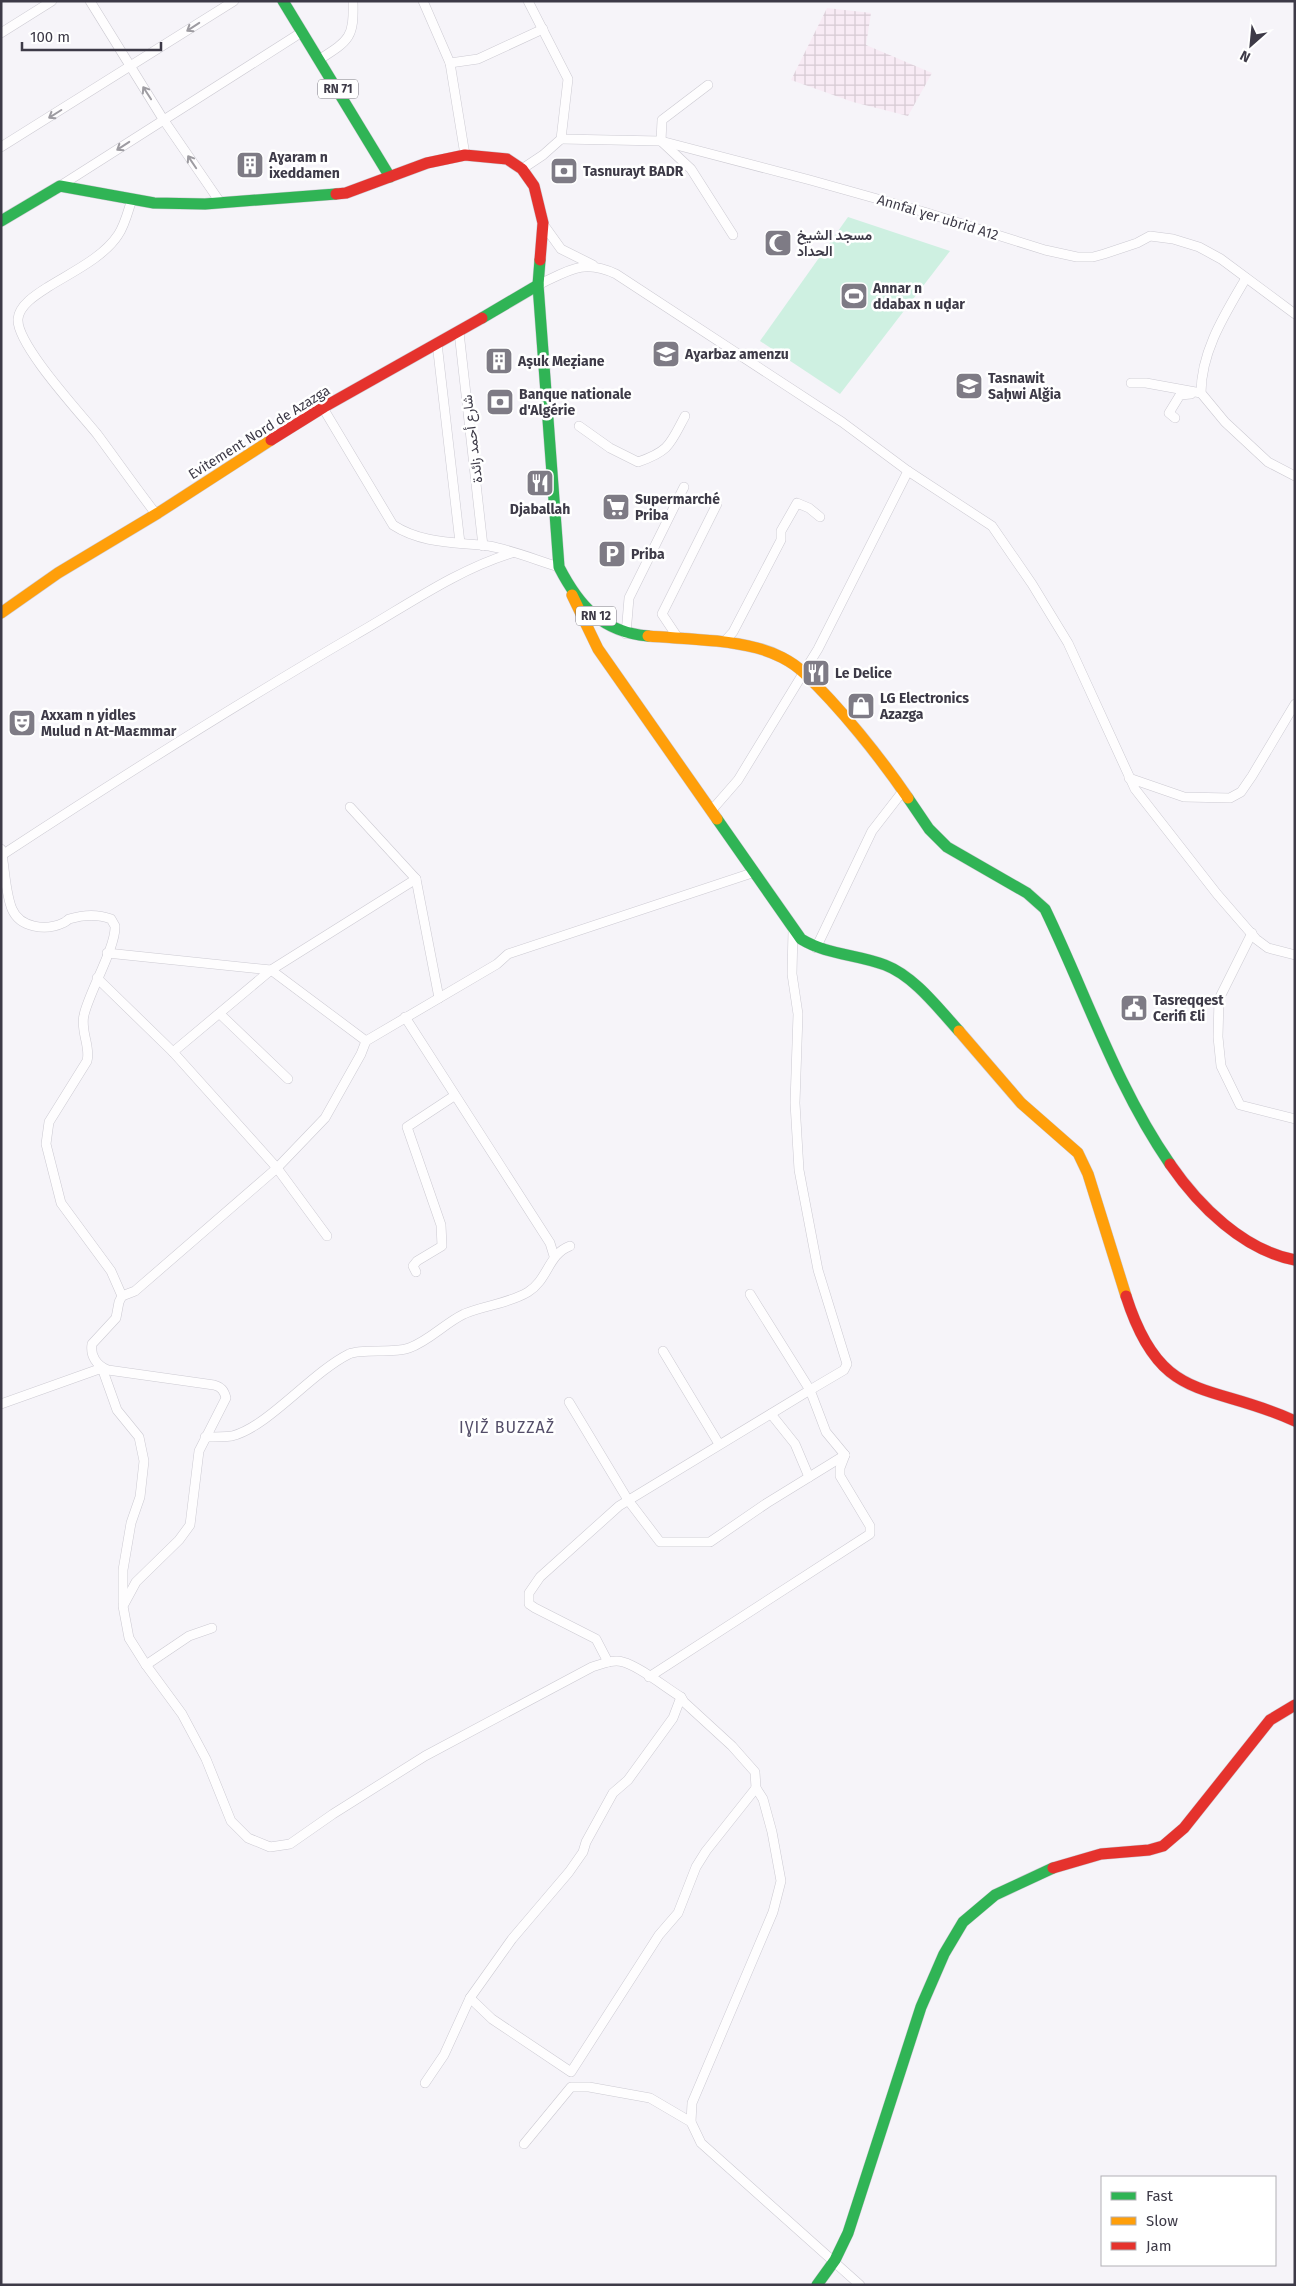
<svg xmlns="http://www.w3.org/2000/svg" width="1296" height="2286" viewBox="0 0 1296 2286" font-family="'Fira Sans',Vazirmatn,sans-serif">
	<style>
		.industrial { fill: url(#industrial-grid) }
		.park { fill: #cef0e1 }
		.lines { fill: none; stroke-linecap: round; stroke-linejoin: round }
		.street-casing { stroke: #cccad2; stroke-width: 10 }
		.fast-casing { stroke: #cccad2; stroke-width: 12 }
		.slow-casing { stroke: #cccad2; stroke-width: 12 }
		.jam-casing { stroke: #cccad2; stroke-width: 12 }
		.street { stroke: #fefdfe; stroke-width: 9 }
		.fast { stroke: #30b455; stroke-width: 11 }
		.slow { stroke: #ff9f0a; stroke-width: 11 }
		.jam { stroke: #e5322d; stroke-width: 11 }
		.oneway { stroke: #9e9ca2 }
		.labels { text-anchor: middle; stroke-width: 5; stroke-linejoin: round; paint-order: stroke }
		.shield { fill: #fff; stroke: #77757e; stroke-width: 1 }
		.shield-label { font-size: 12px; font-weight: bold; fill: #3d3a47 }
		.poi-label { font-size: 14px; font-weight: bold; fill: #3d3a47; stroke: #fff; text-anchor: start }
		.street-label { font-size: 14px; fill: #3d3a47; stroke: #fff }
		.quarter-label { font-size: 16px; letter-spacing: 1px; fill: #544e69; stroke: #fff }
	</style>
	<defs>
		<pattern id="industrial-grid" width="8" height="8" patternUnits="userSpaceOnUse" patternTransform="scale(1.25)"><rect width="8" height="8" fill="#f8ebf5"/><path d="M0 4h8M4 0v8" fill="none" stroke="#d6cad3"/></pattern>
	</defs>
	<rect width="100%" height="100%" fill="#f6f4f9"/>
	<path class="industrial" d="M827 8 871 13 866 45 932 73 908 116 853 102 791 80Z"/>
	<path class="park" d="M848 217 950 251 840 394 760 341Z"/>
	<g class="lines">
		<defs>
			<g id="street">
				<path d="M90 1 163 119 220 202"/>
				<path d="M423 1 450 63 465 155"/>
				<path d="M1 33 52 1"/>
				<path d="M320 59C350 40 354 37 353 1"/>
				<path d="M450 63 478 59 543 29"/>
				<path d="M708 85 662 120 661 141 691 169 733 235"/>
				<path d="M561 139 661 141 810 180 924 212 1045 250 1077 257H1093L1104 254 1137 243 1150 236 1173 239 1199 247 1221 259 1295 314"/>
				<path d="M1 147 234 1"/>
				<path d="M522 169 543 155 561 139 568 79 528 1"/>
				<path d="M60 186 302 32"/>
				<path d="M132 199C128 211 125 225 118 235 103 258 70 273 48 287 37 294 19 305 18 319 16 344 80 413 97 434 117 461 136 488 156 514"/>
				<path d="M543 224 561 249 593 265"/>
				<path d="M1246 278C1225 314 1201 351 1201 393L1225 422 1268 462 1295 476"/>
				<path d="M538 285C568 271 583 258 616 274L842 422 908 471 992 526 1032 584 1068 643 1135 789 1217 894 1256 939 1268 948 1295 955"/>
				<path d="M459 332 483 546"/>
				<path d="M437 343 460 543"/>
				<path d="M1131 383H1146L1201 393"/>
				<path d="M323 408 393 525C422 544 456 542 489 546 512 550 536 560 559 567"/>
				<path d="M1175 418 1169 413 1180 395 1191 394"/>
				<path d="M579 426 610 448 638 462C670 451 670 444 685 416"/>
				<path d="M626 634 629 598 684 487"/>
				<path d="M678 638 662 614 717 504"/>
				<path d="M724 642 733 632 781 540V531L797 503 809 508 820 517"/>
				<path d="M1129 778 1184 797 1230 798 1241 792 1252 776 1295 704"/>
				<path d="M350 807 416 879 439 998"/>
				<path d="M711 811 738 780 818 649 908 471"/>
				<path d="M1 849C5 868 5 892 12 909 20 928 46 931 63 923 64 923 69 919 69 919 82 915 98 914 111 919L115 926C116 947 89 992 84 1015 80 1031 91 1047 87 1061L49 1122 46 1144 61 1203 111 1271 122 1296 119 1302 116 1318 92 1344C90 1356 97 1366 108 1370L214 1385C221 1387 224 1390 226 1398L199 1451 190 1525 179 1540 136 1582 123 1606 129 1638 146 1665 182 1714 206 1759 231 1821 248 1838 270 1847 290 1844 333 1814 425 1756 592 1667C602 1664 613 1659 623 1662 639 1666 666 1688 681 1697L684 1702 732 1746 755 1772 756 1788 763 1799 772 1832 781 1881 773 1912 692 2103 691 2122 701 2143 860 2285"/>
				<path d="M2 855C118 779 235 705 355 635 406 606 456 570 512 553"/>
				<path d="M1252 933 1219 999 1218 1037 1221 1066 1240 1105 1295 1119"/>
				<path d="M816 948 872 831 903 791"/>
				<path d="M107 953 271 970 366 1041 497 964 508 954 755 872"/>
				<path d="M97 978 173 1052 277 1168 327 1236"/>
				<path d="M220 1014 288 1079"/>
				<path d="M405 1017 550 1243 554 1256"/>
				<path d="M173 1052 271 970 416 879"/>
				<path d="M416 1272 413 1266 417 1261 442 1246 441 1225 407 1127 454 1096"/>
				<path d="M122 1296 135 1291 277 1168 325 1118 361 1054 366 1041"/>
				<path d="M663 1351 719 1444"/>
				<path d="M569 1402 628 1500 660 1542H710L767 1503 845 1455"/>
				<path d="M1 1404 102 1368 117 1410 139 1437 144 1461 140 1497 131 1523 123 1570V1603"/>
				<path d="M771 1414 795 1444 809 1477"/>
				<path d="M205 1437C214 1437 223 1437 232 1436 268 1427 311 1373 349 1354 363 1348 392 1354 409 1348 429 1341 445 1323 464 1314 485 1305 508 1304 528 1292 548 1280 548 1254 570 1246"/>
				<path d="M608 1662 596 1639 535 1608 529 1604V1593L540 1577 619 1506 810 1390 750 1294"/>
				<path d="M146 1665 189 1636 212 1628"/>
				<path d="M649 1677 870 1534V1526L840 1476V1468L845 1455 826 1432 810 1390 844 1370 847 1364 818 1270 799 1170 795 1103 798 1014 792 974 793 930"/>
				<path d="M470 1998 492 2019 571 2072 659 1935 678 1913 696 1867 706 1851 756 1788"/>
				<path d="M425 2083 444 2055 470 1998 512 1939 569 1872 583 1852 586 1842 613 1793 628 1780 673 1718 681 1697"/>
				<path d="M524 2144 571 2087H589L650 2098 691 2122"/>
			</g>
			<g id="fast">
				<path d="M283 1 390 177"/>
				<path d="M1 221 60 186 154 203 205 204 336 194"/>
				<path d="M540 260 538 285 559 567C579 606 602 632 648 636"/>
				<path d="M482 318 538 285"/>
				<path d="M908 798 929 829 947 847 1027 893 1045 909C1086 994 1116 1086 1170 1164"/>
				<path d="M717 819 801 939C827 955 857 954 885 965 914 976 938 1008 959 1031"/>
				<path d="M817 2285 835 2260 848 2233 921 2007 944 1954 963 1922 995 1895 1053 1868"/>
			</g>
			<g id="slow">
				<path d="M572 595 598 649 717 819"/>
				<path d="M1 613 58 573 158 513 271 440"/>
				<path d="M648 636C684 639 722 639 757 648 773 652 792 661 804 673 840 707 880 757 908 798"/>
				<path d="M959 1031 1021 1103 1078 1153 1088 1174 1126 1296"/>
			</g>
			<g id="jam">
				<path d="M336 194 346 193 427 163 465 155 507 159 522 169 534 186 543 223 540 260"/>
				<path d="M271 440 324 407 482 318"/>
				<path d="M1170 1164C1199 1206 1243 1250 1295 1260"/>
				<path d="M1126 1296C1161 1406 1208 1381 1295 1421"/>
				<path d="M1053 1868 1101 1854 1149 1850 1163 1846 1184 1828 1270 1720 1295 1705"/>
			</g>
		</defs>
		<use href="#street" class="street-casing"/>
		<use href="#fast" class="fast-casing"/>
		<use href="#slow" class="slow-casing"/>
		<use href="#jam" class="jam-casing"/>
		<use href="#street" class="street"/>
		<use href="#fast" class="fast"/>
		<use href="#slow" class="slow"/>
		<use href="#jam" class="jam"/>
	</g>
	<defs><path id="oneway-shaft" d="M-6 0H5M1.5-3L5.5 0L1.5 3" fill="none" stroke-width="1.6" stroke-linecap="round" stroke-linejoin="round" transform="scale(1.25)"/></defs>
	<g class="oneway">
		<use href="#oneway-shaft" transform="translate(193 27) rotate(147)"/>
		<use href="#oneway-shaft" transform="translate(147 93) rotate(-123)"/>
		<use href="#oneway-shaft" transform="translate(55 114) rotate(148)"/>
		<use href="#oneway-shaft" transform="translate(123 146) rotate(147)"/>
		<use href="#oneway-shaft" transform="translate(192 162) rotate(-124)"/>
	</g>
	<defs>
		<symbol id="building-square" viewBox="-11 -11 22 22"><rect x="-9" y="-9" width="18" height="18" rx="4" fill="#7e7b85" stroke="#fff"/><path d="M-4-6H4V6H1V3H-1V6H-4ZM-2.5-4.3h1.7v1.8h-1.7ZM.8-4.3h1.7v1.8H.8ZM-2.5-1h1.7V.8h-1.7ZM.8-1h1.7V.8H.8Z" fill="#fff"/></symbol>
		<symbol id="bank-square" viewBox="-11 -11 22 22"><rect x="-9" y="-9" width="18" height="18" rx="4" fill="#7e7b85" stroke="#fff"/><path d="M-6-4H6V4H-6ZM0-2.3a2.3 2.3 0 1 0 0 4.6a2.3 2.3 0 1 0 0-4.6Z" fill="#fff"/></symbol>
		<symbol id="mosque-square" viewBox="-11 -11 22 22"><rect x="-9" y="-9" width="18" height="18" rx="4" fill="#7e7b85" stroke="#fff"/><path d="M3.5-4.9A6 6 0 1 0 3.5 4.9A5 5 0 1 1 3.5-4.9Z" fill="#fff"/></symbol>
		<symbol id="stadium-square" viewBox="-11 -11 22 22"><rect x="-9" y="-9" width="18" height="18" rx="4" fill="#7e7b85" stroke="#fff"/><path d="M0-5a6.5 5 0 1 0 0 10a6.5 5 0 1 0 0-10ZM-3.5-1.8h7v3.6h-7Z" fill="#fff"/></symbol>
		<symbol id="school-square" viewBox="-11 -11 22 22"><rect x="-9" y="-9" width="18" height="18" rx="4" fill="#7e7b85" stroke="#fff"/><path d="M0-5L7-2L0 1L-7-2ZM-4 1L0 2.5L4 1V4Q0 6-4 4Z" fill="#fff"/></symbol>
		<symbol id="university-square" viewBox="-11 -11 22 22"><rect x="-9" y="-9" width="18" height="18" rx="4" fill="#7e7b85" stroke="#fff"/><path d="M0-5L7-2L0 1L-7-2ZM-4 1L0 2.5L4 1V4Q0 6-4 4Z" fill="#fff"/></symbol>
		<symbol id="restaurant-square" viewBox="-11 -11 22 22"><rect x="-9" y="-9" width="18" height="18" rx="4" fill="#7e7b85" stroke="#fff"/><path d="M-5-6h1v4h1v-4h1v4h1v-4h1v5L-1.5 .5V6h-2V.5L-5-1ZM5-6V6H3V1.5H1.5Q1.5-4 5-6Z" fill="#fff"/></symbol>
		<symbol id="supermarket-square" viewBox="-11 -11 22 22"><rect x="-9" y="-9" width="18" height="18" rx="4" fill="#7e7b85" stroke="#fff"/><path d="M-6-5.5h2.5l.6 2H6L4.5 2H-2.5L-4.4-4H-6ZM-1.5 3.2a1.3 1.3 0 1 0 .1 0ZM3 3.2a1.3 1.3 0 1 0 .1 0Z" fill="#fff"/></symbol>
		<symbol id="parking-square" viewBox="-11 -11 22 22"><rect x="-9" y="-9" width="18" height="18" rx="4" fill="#7e7b85" stroke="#fff"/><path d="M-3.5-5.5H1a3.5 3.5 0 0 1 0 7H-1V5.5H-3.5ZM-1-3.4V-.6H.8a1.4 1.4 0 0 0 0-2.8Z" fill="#fff"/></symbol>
		<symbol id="shop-square" viewBox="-11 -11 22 22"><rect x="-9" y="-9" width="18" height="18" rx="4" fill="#7e7b85" stroke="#fff"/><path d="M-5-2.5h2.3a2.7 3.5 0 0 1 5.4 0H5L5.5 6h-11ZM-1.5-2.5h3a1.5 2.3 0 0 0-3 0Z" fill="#fff"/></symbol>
		<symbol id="theatre-square" viewBox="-11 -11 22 22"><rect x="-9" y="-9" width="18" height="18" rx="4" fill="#7e7b85" stroke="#fff"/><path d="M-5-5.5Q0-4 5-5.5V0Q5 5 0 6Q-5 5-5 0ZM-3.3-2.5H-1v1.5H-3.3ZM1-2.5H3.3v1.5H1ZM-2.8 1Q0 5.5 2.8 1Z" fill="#fff"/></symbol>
		<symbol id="civic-square" viewBox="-11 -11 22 22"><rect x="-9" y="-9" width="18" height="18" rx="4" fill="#7e7b85" stroke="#fff"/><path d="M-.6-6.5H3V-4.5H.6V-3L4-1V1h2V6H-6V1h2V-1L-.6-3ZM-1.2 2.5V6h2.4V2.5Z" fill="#fff"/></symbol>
	</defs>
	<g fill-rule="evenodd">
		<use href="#building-square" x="234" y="149" width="32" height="32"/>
		<use href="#bank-square" x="548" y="155" width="32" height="32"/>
		<use href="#mosque-square" x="762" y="227" width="32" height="32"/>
		<use href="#stadium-square" x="838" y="280" width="32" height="32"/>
		<use href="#school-square" x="650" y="338" width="32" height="32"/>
		<use href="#building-square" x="483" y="345" width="32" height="32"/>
		<use href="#university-square" x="953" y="370" width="32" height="32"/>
		<use href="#bank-square" x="484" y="386" width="32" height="32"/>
		<use href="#restaurant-square" x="524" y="467" width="32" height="32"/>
		<use href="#supermarket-square" x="600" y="491" width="32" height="32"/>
		<use href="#parking-square" x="596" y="538" width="32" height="32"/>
		<use href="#restaurant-square" x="800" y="657" width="32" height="32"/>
		<use href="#shop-square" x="845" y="690" width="32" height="32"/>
		<use href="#theatre-square" x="6" y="707" width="32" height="32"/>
		<use href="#civic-square" x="1118" y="992" width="32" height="32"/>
	</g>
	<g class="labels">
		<g class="shield">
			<rect x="318" y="79.5" width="40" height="19" rx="4"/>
			<rect x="576" y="606.5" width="40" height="19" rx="4"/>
		</g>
		<g class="shield-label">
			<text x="338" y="93">RN 71</text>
			<text x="596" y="620">RN 12</text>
		</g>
		<g class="poi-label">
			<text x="269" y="162">Aɣaram n<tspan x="269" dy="16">ixeddamen</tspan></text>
			<text x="583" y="176">Tasnurayt BADR</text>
			<text x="797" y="240">مسجد الشيخ<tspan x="797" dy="16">الحداد</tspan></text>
			<text x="873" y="293">Annar n<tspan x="873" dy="16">ddabax n uḍar</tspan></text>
			<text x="685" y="359">Aɣarbaz amenzu</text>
			<text x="518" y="366">Aṣuk Meẓiane</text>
			<text x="988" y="383">Tasnawit<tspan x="988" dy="16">Saḥwi Alǧia</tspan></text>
			<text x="519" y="399">Banque nationale<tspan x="519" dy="16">d'Algérie</tspan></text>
			<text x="635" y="504">Supermarché<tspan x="635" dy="16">Priba</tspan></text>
			<text x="540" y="514" text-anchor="middle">Djaballah</text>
			<text x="631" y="559">Priba</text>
			<text x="835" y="678">Le Delice</text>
			<text x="880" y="703">LG Electronics<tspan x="880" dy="16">Azazga</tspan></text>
			<text x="41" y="720">Axxam n yidles<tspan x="41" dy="16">Mulud n At-Maɛmmar</tspan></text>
			<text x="1153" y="1005">Tasreqqest<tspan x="1153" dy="16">Cerifi Ɛli</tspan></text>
		</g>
		<g class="street-label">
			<text transform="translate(938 217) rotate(17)" y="5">Annfal ɣer ubrid A12</text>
			<text transform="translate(259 432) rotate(-32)" y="5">Evitement Nord de Azazga</text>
			<text transform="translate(472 439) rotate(-97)" y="5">شارع أحمد زائدة</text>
		</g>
		<g class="quarter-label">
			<text x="507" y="1433">IƔIŽ BUZZAŽ</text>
		</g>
	</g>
	<rect width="1296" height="2286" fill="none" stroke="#3d3a47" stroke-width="5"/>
	<rect x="1101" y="2176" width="175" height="90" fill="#ffffff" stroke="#b1b0b5"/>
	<rect x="1111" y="2192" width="25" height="8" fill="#30b455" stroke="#b1b0b5"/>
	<text x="1146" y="2201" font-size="15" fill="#3d3a47">Fast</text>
	<rect x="1111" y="2217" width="25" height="8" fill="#ff9f0a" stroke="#b1b0b5"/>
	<text x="1146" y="2226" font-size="15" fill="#3d3a47">Slow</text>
	<rect x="1111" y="2242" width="25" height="8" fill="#e5322d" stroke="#b1b0b5"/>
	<text x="1146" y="2251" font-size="15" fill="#3d3a47">Jam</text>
	<g transform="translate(1251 45) rotate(207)" stroke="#ffffff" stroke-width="4" paint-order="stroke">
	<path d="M0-4L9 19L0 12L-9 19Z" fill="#3d3a47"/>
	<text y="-8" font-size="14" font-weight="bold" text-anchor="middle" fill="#3d3a47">N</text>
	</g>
	<path d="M22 42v8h139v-8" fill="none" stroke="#3d3a47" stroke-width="2.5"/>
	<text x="30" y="42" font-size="15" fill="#3d3a47" stroke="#ffffff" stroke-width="4" paint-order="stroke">100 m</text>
</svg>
